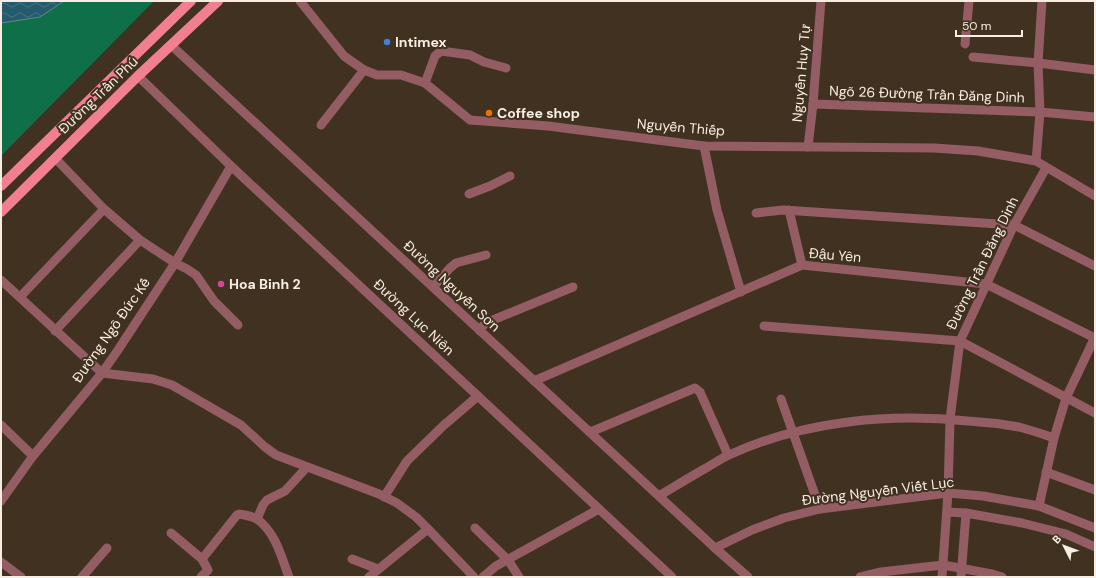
<svg xmlns="http://www.w3.org/2000/svg" width="1096" height="578" viewBox="0 0 1096 578" font-family="'DM Sans',sans-serif">
	<style>
		.green { fill: #0f6f49 }
		.water { fill: url(#water-waves); stroke: #64878f }
		.lines { fill: none; stroke-linecap: round; stroke-linejoin: round }
		.minor { stroke: #945c63; stroke-width: 9 }
		.primary { stroke: #f17f8f; stroke-width: 10 }
		.shop-dot { fill: #3f7fe0; stroke: #413120; stroke-width: 1.5 }
		.food-dot { fill: #e8710a; stroke: #413120; stroke-width: 1.5 }
		.hotel-dot { fill: #d1479c; stroke: #413120; stroke-width: 1.5 }
		.labels { text-anchor: middle; stroke-width: 4; stroke-linejoin: round; paint-order: stroke }
		.poi-label { font-size: 14px; font-weight: bold; fill: #f7ede2; stroke: #413120; text-anchor: start }
		.street-label { font-size: 14px; fill: #f7ede2; stroke: #413120 }
	</style>
	<defs>
		<pattern id="water-waves" width="16" height="10" patternUnits="userSpaceOnUse"><rect width="16" height="10" fill="#255b6c"/><path d="M0 5q4-4 8 0t8 0" fill="none" stroke="#457381"/></pattern>
	</defs>
	<rect width="100%" height="100%" fill="#413120"/>
	<path class="green" d="M1 1H154L1 156Z"/>
	<path class="water" d="M1 1H64L40 17 1 23Z"/>
	<g class="lines">
		<g class="minor">
			<path d="M300 1 344 56 364 70 377 75H401L425 83 470 120 548 126 704 146 934 148 978 151 1036 161 1095 196"/>
			<path d="M965 44 969 1"/>
			<path d="M171 45 715 548 748 577"/>
			<path d="M973 57 1038 63 1095 70"/>
			<path d="M138 76 231 166 672 577"/>
			<path d="M425 83 435 56 441 51 470 55 484 62 506 68"/>
			<path d="M813 104 1040 112 1095 117"/>
			<path d="M321 125 364 70"/>
			<path d="M704 146 717 210 741 292"/>
			<path d="M808 147 813 104 821 1"/>
			<path d="M55 158 104 209 140 240 175 263 187 269 196 275 214 301 238 325"/>
			<path d="M1036 161 1040 112 1038 63 1042 1"/>
			<path d="M469 194 490 186 510 176"/>
			<path d="M789 210 802 265"/>
			<path d="M756 213 783 210 1014 225 1095 266"/>
			<path d="M1 280 102 373 153 379 172 385 241 425 265 447 276 455 379 494 397 503 416 517 428 529 474 577"/>
			<path d="M433 287 450 268 456 263 486 255"/>
			<path d="M20 297 104 209"/>
			<path d="M764 326 960 341 1095 413"/>
			<path d="M55 331 140 240"/>
			<path d="M480 331V328L488 322 573 287"/>
			<path d="M534 381 802 265 986 284 1095 338"/>
			<path d="M781 399 820 509"/>
			<path d="M1 425 33 456"/>
			<path d="M589 431H593L695 388 700 392 728 455"/>
			<path d="M1046 472 1095 490"/>
			<path d="M659 496C674 487 690 477 706 468 714 464 721 458 729 455 803 421 888 413 968 421 985 422 1002 424 1019 427 1031 430 1042 434 1054 438"/>
			<path d="M384 497 407 461 443 426 478 396"/>
			<path d="M1 501 33 456 102 373 118 350 175 263 231 166"/>
			<path d="M1039 506 1054 438 1066 398 1095 337"/>
			<path d="M947 512 966 513 1022 523 1066 534 1095 547"/>
			<path d="M257 519 263 505 267 500 285 491 307 467"/>
			<path d="M475 528 508 560 519 577"/>
			<path d="M171 533 202 559"/>
			<path d="M715 548 752 530 784 518 820 509 948 493 983 496 1039 506 1095 528"/>
			<path d="M352 559 378 569"/>
			<path d="M1 562 21 577"/>
			<path d="M82 577 107 548"/>
			<path d="M201 577 208 570 202 559 237 515 239 514C244 515 252 516 257 519 276 533 281 556 289 577"/>
			<path d="M369 577 428 529"/>
			<path d="M483 577 496 566 599 509"/>
			<path d="M860 577 881 572 943 565 992 574 1002 577"/>
			<path d="M942 577 948 493 950 419 960 341 1014 225 1046 168"/>
			<path d="M961 577 966 513"/>
		</g>
		<g class="primary">
			<path d="M1 186 191 1"/>
			<path d="M1 212 138 76 218 1"/>
		</g>
	</g>
	<circle class="shop-dot" cx="387" cy="42" r="4"/>
	<circle class="food-dot" cx="489" cy="113" r="4"/>
	<circle class="hotel-dot" cx="221" cy="284" r="4"/>
	<g class="labels">
		<g class="poi-label">
			<text x="395" y="47">Intimex</text>
			<text x="497" y="118">Coffee shop</text>
			<text x="229" y="289">Hoa Binh 2</text>
		</g>
		<g class="street-label">
			<text transform="translate(801 73) rotate(-85)" y="5">Nguyễn Huy Tự</text>
			<text transform="translate(927 94) rotate(2)" y="5">Ngõ 26 Đường Trần Đăng Dinh</text>
			<text transform="translate(98 95) rotate(-44)" y="5">Đường Trần Phú</text>
			<text transform="translate(681 127) rotate(5)" y="5">Nguyễn Thiếp</text>
			<text transform="translate(835 255) rotate(5)" y="5">Đậu Yên</text>
			<text transform="translate(982 263) rotate(-64)" y="5">Đường Trần Đăng Dinh</text>
			<text transform="translate(452 286) rotate(43)" y="5">Đường Nguyễn Sơn</text>
			<text transform="translate(414 317) rotate(43)" y="5">Đường Lục Niên</text>
			<text transform="translate(111 330) rotate(-55)" y="5">Đường Ngô Đức Kế</text>
			<text transform="translate(878 491) rotate(-7)" y="5">Đường Nguyễn Viết Lục</text>
		</g>
	</g>
	<rect width="1096" height="578" fill="none" stroke="#f7ede2" stroke-width="4"/>
	<g transform="translate(1064 546) rotate(312)" stroke="#413120" stroke-width="3" paint-order="stroke">
	<path d="M0-3L7 15L0 10L-7 15Z" fill="#f7ede2"/>
	<text y="-6" font-size="11" font-weight="bold" text-anchor="middle" fill="#f7ede2">B</text>
	</g>
	<path d="M956 30v6h66v-6" fill="none" stroke="#f7ede2" stroke-width="2"/>
	<text x="962" y="30" font-size="12" fill="#f7ede2" stroke="#413120" stroke-width="3" paint-order="stroke">50 m</text>
</svg>
